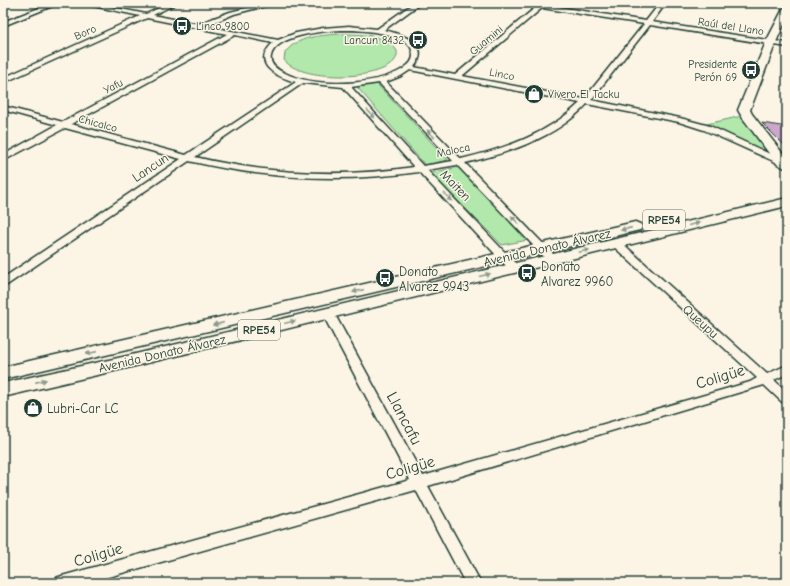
<svg xmlns="http://www.w3.org/2000/svg" width="790" height="586" viewBox="0 0 790 586" font-family="'Comic Neue',sans-serif">
	<style>
		.green { fill: #b2e8ab; stroke: #689270 }
		.building { fill: #cea6cd; stroke: #1f3d34 }
		.lines { fill: none; stroke-linecap: round; stroke-linejoin: round }
		.minor-casing { stroke: #1f3d34; stroke-width: 3 }
		.secondary-casing { stroke: #1f3d34; stroke-width: 3 }
		.primary-casing { stroke: #1f3d34; stroke-width: 3 }
		.minor { fill: #fcf5e5; fill-rule: evenodd }
		.secondary { fill: #fcf5e5; fill-rule: evenodd }
		.primary { fill: #fcf5e5; fill-rule: evenodd }
		.oneway { fill: #8e998c }
		.labels { text-anchor: middle; stroke-width: 3; stroke-linejoin: round; paint-order: stroke }
		.far-poi-label { font-size: 11px; fill: #1f3d34; stroke: #fcf5e5; text-anchor: start }
		.far-street-label { font-size: 11px; fill: #1f3d34; stroke: #fcf5e5 }
		.shield { fill: #fcf5e5; stroke: #617469; stroke-width: 1 }
		.shield-label { font-size: 12px; font-weight: bold; fill: #1f3d34 }
		.street-label { font-size: 13px; fill: #1f3d34; stroke: #fcf5e5 }
		.poi-label { font-size: 13px; fill: #1f3d34; stroke: #fcf5e5; text-anchor: start }
		.near-street-label { font-size: 16px; fill: #1f3d34; stroke: #fcf5e5 }
	</style>
	<rect width="100%" height="100%" fill="#fcf5e5"/>
	<filter id="ink" filterUnits="userSpaceOnUse"><feTurbulence type="fractalNoise" baseFrequency=".025" numOctaves="2"/><feDisplacementMap in="SourceGraphic" scale="8" xChannelSelector="R" yChannelSelector="G"/><feConvolveMatrix kernelMatrix="1 2 1 2 8 2 1 2 1" color-interpolation-filters="sRGB"/></filter>
	<g filter="url(#ink)">
		<g class="green">
			<path d="M342 34C359 34 387 34 397 51 402 81 302 84 284 60L285 53C296 36 323 35 342 34Z"/>
			<path d="M377 84 448 160 425 165 357 87Z"/>
			<path d="M746 115 771 154 707 124Z"/>
			<path d="M459 167 528 240 502 245 430 173Z"/>
		</g>
		<path class="building" d="M762 123 787 127V148Z"/>
		<g class="lines">
			<defs>
				<g id="minor">
					<path d="M52 3H60L3 26V22Z"/>
					<path d="M79 3H91L146 14 170 3H178L153 15 198 24 230 12 266 3H277L234 14 206 26 278 40 296 33 323 28 349 26 377 29 414 3H421L384 30C401 34 433 44 414 67L455 75 536 7 521 3H547L546 5 646 21 660 3H666L652 22 787 43V47L650 25 591 100 680 118 710 126 785 161 781 164 778 163 704 130 679 122 587 104C556 138 508 153 465 163L556 257 557 259 552 262 548 261 457 165 427 170 518 266 519 268 518 270H510L419 172C339 183 267 179 189 161L7 285 3 286V278L181 159 65 128 3 161V155L57 125 3 110V106L63 122 227 34 147 18 3 83V78L140 16ZM542 8 644 24 584 99 462 76ZM341 30C357 30 413 31 413 55 413 62 408 65 403 69 375 86 315 88 285 73 278 70 269 65 271 56 275 35 324 31 341 30ZM235 35 273 43C250 64 277 77 296 82L186 155 71 124ZM410 70 580 103C548 134 504 149 461 159L386 82 401 76ZM303 83 343 87 414 167C340 178 268 174 195 157ZM379 83 453 161 423 166 351 87Z"/>
					<path d="M616 240 620 241 767 374 787 365V374L774 380 787 392V404L782 402 764 385 428 486 481 583H465L416 490 87 583H54L56 578 62 576 410 480 322 313 324 311H332L334 313 423 476 750 382 757 378 612 245 611 243Z"/>
				</g>
				<path id="secondary" d="M787 6V18L776 42 750 110 752 114 787 159V169L777 164 742 117 738 110 766 42 783 9Z"/>
				<g id="primary">
					<path d="M787 198V206L127 368 3 397V383L127 356Z"/>
					<path d="M635 222 640 224 643 227 640 230 3 379V367Z"/>
				</g>
			</defs>
			<use href="#minor" class="minor-casing"/>
			<use href="#secondary" class="secondary-casing"/>
			<use href="#primary" class="primary-casing"/>
			<use href="#minor" class="minor"/>
			<use href="#secondary" class="secondary"/>
			<use href="#primary" class="primary"/>
		</g>
		<defs><path id="oneway-solid" d="M-6-.8H1V-3.2L6.5 0L1 3.2V.8H-6Z"/></defs>
		<g class="oneway">
			<use href="#oneway-solid" transform="translate(371 114) rotate(48)"/>
			<use href="#oneway-solid" transform="translate(431 134) rotate(-134)"/>
			<use href="#oneway-solid" transform="translate(448 197) rotate(46)"/>
			<use href="#oneway-solid" transform="translate(515 220) rotate(-134)"/>
			<use href="#oneway-solid" transform="translate(694 224) rotate(-14)"/>
			<use href="#oneway-solid" transform="translate(626 229) rotate(167)"/>
			<use href="#oneway-solid" transform="translate(584 251) rotate(-14)"/>
			<use href="#oneway-solid" transform="translate(485 275) rotate(-14)"/>
			<use href="#oneway-solid" transform="translate(358 291) rotate(167)"/>
			<use href="#oneway-solid" transform="translate(290 322) rotate(-14)"/>
			<use href="#oneway-solid" transform="translate(218 324) rotate(167)"/>
			<use href="#oneway-solid" transform="translate(91 353) rotate(167)"/>
			<use href="#oneway-solid" transform="translate(41 381) rotate(-13)"/>
		</g>
	</g>
	<defs>
		<symbol id="bus-disc" viewBox="-11 -11 22 22"><circle r="9.5" fill="#1f3d34" stroke="#fcf5e5"/><path d="M-5-6H5V4H4V6H2V4H-2V6H-4V4H-5ZM-3.5-4V0h7V-4ZM-3.5 1.2v1.5H-2V1.2ZM2 1.2v1.5H3.5V1.2Z" fill="#fff"/></symbol>
		<symbol id="shop-disc" viewBox="-11 -11 22 22"><circle r="9.5" fill="#1f3d34" stroke="#fcf5e5"/><path d="M-5-2.5h2.3a2.7 3.5 0 0 1 5.4 0H5L5.5 6h-11ZM-1.5-2.5h3a1.5 2.3 0 0 0-3 0Z" fill="#fff"/></symbol>
	</defs>
	<g fill-rule="evenodd">
		<use href="#bus-disc" x="171" y="15" width="22" height="22"/>
		<use href="#bus-disc" x="407" y="29" width="22" height="22"/>
		<use href="#bus-disc" x="740" y="59" width="22" height="22"/>
		<use href="#shop-disc" x="523" y="83" width="22" height="22"/>
		<use href="#bus-disc" x="516" y="262" width="22" height="22"/>
		<use href="#bus-disc" x="374" y="267" width="22" height="22"/>
		<use href="#shop-disc" x="22" y="397" width="22" height="22"/>
	</g>
	<g class="labels">
		<g class="far-poi-label">
			<text x="196" y="30">Linco 9800</text>
			<text x="404" y="44" text-anchor="end">Lancun 8432</text>
			<text x="737" y="68" text-anchor="end">Presidente<tspan x="737" dy="13">Perón 69</tspan></text>
			<text x="548" y="98">Vivero El Tacku</text>
		</g>
		<g class="far-street-label">
			<text transform="translate(731 26) rotate(9)" y="4">Raúl del Llano</text>
			<text transform="translate(85 32) rotate(-24)" y="4">Boro</text>
			<text transform="translate(486 40) rotate(-40)" y="4">Guamini</text>
			<text transform="translate(502 74) rotate(11)" y="4">Linco</text>
			<text transform="translate(113 86) rotate(-28)" y="4">Yafu</text>
			<text transform="translate(98 123) rotate(15)" y="4">Chicalco</text>
			<text transform="translate(453 150) rotate(-12)" y="4">Maloca</text>
		</g>
		<g class="shield">
			<rect x="643" y="210" width="42" height="20" rx="3"/>
			<rect x="238" y="320" width="42" height="20" rx="3"/>
		</g>
		<g class="shield-label">
			<text x="664" y="224">RPE54</text>
			<text x="259" y="334">RPE54</text>
		</g>
		<g class="street-label">
			<text transform="translate(150 167) rotate(-34)" y="5">Lancun</text>
			<text transform="translate(456 185) rotate(46)" y="5">Maiten</text>
			<text transform="translate(547 247) rotate(-13)" y="5">Avenida Donato Álvarez</text>
			<text transform="translate(701 321) rotate(42)" y="5">Queupu</text>
			<text transform="translate(162 353) rotate(-13)" y="5">Avenida Donato Álvarez</text>
		</g>
		<g class="poi-label">
			<text x="541" y="271">Donato<tspan x="541" dy="15">Alvarez 9960</tspan></text>
			<text x="399" y="276">Donato<tspan x="399" dy="15">Alvarez 9943</tspan></text>
			<text x="47" y="413">Lubri-Car LC</text>
		</g>
		<g class="near-street-label">
			<text transform="translate(720 376) rotate(-17)" y="6">Coligüe</text>
			<text transform="translate(405 418) rotate(62)" y="6">Llancafu</text>
			<text transform="translate(410 467) rotate(-16)" y="6">Coligüe</text>
			<text transform="translate(98 554) rotate(-16)" y="6">Coligüe</text>
		</g>
	</g>
	<rect width="790" height="586" fill="none" stroke="#fcf5e5" stroke-width="16"/>
	<rect x="8" y="8" width="774" height="570" fill="none" stroke="#1f3d34" stroke-width="1.5" filter="url(#ink)"/>
</svg>
